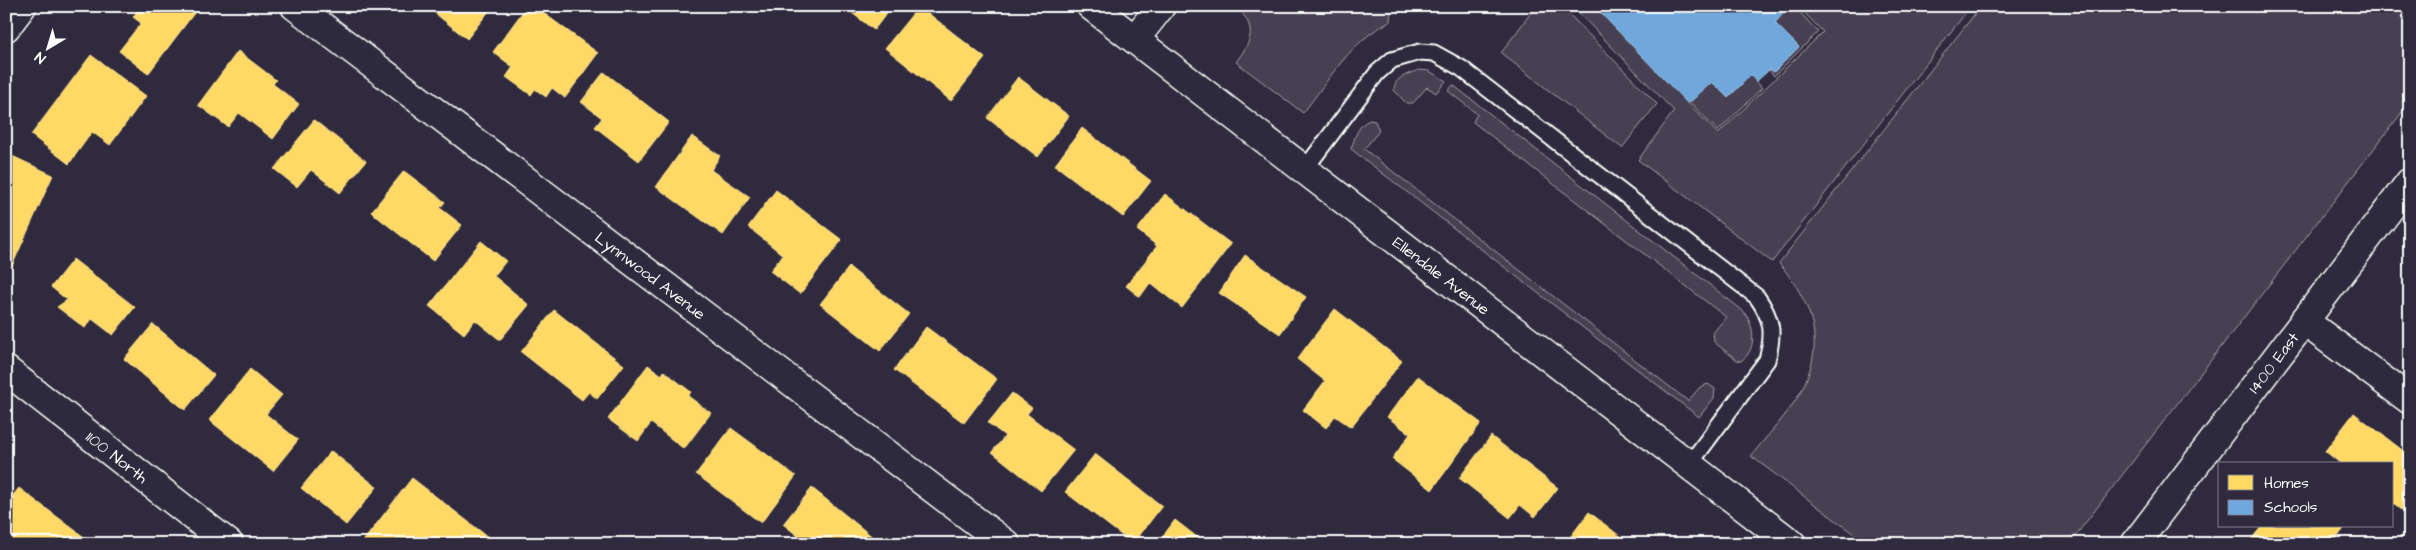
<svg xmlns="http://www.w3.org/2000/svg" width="2416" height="550" viewBox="0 0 2416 550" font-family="'Architects Daughter',sans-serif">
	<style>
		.green { fill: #464152; stroke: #a2a0a8 }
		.homes { fill: #ffd966; stroke: #ffe494 }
		.schools { fill: #6fa8dc; stroke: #9ac2e6 }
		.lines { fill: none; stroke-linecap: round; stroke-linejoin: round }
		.service-casing { stroke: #fff; stroke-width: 19 }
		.minor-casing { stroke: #fff; stroke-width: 31 }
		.tertiary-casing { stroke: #fff; stroke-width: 31 }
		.service { stroke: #2f2a3d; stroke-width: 15 }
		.minor { stroke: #2f2a3d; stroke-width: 28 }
		.tertiary { stroke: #2f2a3d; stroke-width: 28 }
		.labels { text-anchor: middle; stroke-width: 5; stroke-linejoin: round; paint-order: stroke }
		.street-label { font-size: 16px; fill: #fff; stroke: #2f2a3d }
	</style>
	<rect width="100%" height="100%" fill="#2f2a3d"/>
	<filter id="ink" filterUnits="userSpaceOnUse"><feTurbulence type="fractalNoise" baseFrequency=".02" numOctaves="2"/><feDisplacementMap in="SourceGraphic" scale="10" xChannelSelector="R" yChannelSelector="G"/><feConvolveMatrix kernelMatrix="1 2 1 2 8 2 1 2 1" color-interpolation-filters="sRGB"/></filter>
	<g filter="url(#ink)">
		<g class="green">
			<path d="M1236 6H1384L1391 7 1390 22C1351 40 1329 80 1303 113L1236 62C1253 39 1257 28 1236 6Z"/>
			<path d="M1536 6H1561L1657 104 1622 148 1501 53Z"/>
			<path d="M1572 6H1594L1718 134 1823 32 1798 6H1971L1772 262 1638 160 1674 111Z"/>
			<path d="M1776 6H1794L1818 32 1774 76 1769 70 1770 69 1774 72 1799 47 1775 23Z"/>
			<path d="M1981 6H2410V102L2069 544H1867L1751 456C1765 438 1789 413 1800 393 1827 342 1813 305 1779 263Z"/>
			<path d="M1419 70 1429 71 1446 81 1436 93 1427 87 1413 103H1406L1394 90C1394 77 1409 74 1419 70Z"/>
			<path d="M1751 75 1762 88 1718 131 1690 102 1712 82 1728 98Z"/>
			<path d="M1453 85 1742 310C1755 324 1758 349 1741 361L1737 360 1714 342 1713 333 1726 317 1473 122 1477 114 1448 91Z"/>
			<path d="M1370 120 1375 121 1379 131 1364 149 1688 401 1700 387 1708 384 1715 389 1714 398 1699 417 1351 149C1355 137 1358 124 1370 120Z"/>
		</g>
		<g class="homes">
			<path d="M141 6H196L198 8 148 74 119 51 141 23 133 17Z"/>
			<path d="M426 6H493L467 39Z"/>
			<path d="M527 6H534L598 53 565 98 552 88 546 97 535 89 531 95 506 77 513 67 493 52Z"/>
			<path d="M843 6H892L874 30Z"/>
			<path d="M919 6 985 58 951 101 885 48Z"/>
			<path d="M238 51 276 80 273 84 299 104 273 139 239 113 228 127 198 105Z"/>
			<path d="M91 55 146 96 110 145 92 132 69 164 31 135Z"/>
			<path d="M604 72 669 122 639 161 595 127 602 118 581 102Z"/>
			<path d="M1018 77 1069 116 1038 157 987 118Z"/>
			<path d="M314 120 366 161 340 193 311 170 297 187 274 169Z"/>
			<path d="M1082 128 1151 181 1123 217 1055 165Z"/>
			<path d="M692 136 720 156 711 170 750 197 723 235 656 187Z"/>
			<path d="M10 155 53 175 12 266 6 263V164Z"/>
			<path d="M404 171 445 202 440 208 462 225 433 261 371 212Z"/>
			<path d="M776 190 842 240 800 294 770 271 783 255 748 227Z"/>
			<path d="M1165 194 1231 244 1182 308 1150 283 1140 297 1126 286 1157 246 1137 230Z"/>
			<path d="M481 241 506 261 494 276 529 305 500 340 475 320 464 334 429 306Z"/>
			<path d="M1245 255 1306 297 1280 334 1219 293Z"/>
			<path d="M73 259 135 307 113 335 92 319 85 328 57 307 67 300 51 287Z"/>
			<path d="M849 267 909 314 880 351 820 304Z"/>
			<path d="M1335 309 1402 361 1351 427 1335 416 1326 428 1303 410 1325 381 1297 359Z"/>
			<path d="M554 310 624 365 597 399 589 392 582 400 521 352Z"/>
			<path d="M153 324 214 375 185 410 124 359Z"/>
			<path d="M926 327 997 379 964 423 894 370Z"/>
			<path d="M648 365 662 375 664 371 691 392 688 396 711 413 684 449 651 423 638 441 608 419Z"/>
			<path d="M250 369 282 395 266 414 298 440 273 471 209 420Z"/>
			<path d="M1418 376 1481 423 1432 490 1392 459 1410 434 1387 417Z"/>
			<path d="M1012 393 1032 408 1027 414 1074 450 1041 491 992 452 1005 436 988 423Z"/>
			<path d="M2354 413 2410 456 2404 467 2410 472V499L2401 510 2392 503V464H2341L2325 451Z"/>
			<path d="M731 428 796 476 761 523 696 474Z"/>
			<path d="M1491 436 1558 488 1535 517 1520 505 1510 518 1459 478Z"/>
			<path d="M331 451 377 487 346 525 301 488Z"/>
			<path d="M1095 454 1162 506 1133 544 1065 492Z"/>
			<path d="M412 478 488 537 483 544H361Z"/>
			<path d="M19 488 92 543 91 544H6V504Z"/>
			<path d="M812 488 874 538 869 544H808L783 524Z"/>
			<path d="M1589 512 1630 544H1565Z"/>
			<path d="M1175 520 1206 544H1157Z"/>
			<path d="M2262 526H2346L2332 544H2251L2249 542Z"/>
			<path d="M1221 537 1229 544H1216Z"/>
		</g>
		<path class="schools" d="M1594 6H1776L1783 14 1775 23 1799 47 1774 72 1770 69 1756 82 1751 75 1728 98 1712 82 1688 104Z"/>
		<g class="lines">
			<defs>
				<path id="service" d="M1305 169 1377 73 1392 60 1420 52 1434 53 1461 68 1757 297C1773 320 1774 333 1767 360L1689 465"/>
				<g id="minor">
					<path id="s1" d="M295 6 1006 544"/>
					<path d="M2304 321 2410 400"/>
					<path id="s2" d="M6 370 229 544"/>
					<path id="s3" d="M2135 544 2410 182"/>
				</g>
				<g id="tertiary">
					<path id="s4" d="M1091 6 1792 544"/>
					<path d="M6 27 22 6"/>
					<path d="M1135 39 1161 6"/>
				</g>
			</defs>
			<use href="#service" class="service-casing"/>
			<use href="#minor" class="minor-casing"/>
			<use href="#tertiary" class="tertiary-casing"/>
			<use href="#service" class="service"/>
			<use href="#minor" class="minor"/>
			<use href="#tertiary" class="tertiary"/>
		</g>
	</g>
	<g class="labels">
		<g class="street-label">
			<text dy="6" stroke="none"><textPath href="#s4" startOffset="442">Ellendale Avenue</textPath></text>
			<text dy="6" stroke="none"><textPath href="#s1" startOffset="446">Lynnwood Avenue</textPath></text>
			<text dy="6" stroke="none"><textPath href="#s3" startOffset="228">1400 East</textPath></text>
			<text dy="6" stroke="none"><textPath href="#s2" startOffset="141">1100 North</textPath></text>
		</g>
	</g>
	<rect width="2416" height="550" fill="none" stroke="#2f2a3d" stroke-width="25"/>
	<rect x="12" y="12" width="2391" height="525" fill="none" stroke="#fff" stroke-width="2" filter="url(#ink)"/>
	<rect x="2218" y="462" width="175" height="65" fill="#2f2a3d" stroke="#827f8b"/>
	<rect x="2228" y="475" width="25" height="15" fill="#ffd966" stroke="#827f8b"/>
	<text x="2264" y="488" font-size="15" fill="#ffffff">Homes</text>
	<rect x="2228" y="500" width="25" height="15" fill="#6fa8dc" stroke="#827f8b"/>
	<text x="2264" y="512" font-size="15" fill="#ffffff">Schools</text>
	<g transform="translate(48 48) rotate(218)" stroke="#2f2a3d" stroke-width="4" paint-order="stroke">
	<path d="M0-4L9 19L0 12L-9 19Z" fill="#ffffff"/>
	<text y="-8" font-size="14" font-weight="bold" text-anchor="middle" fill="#ffffff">N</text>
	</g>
</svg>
